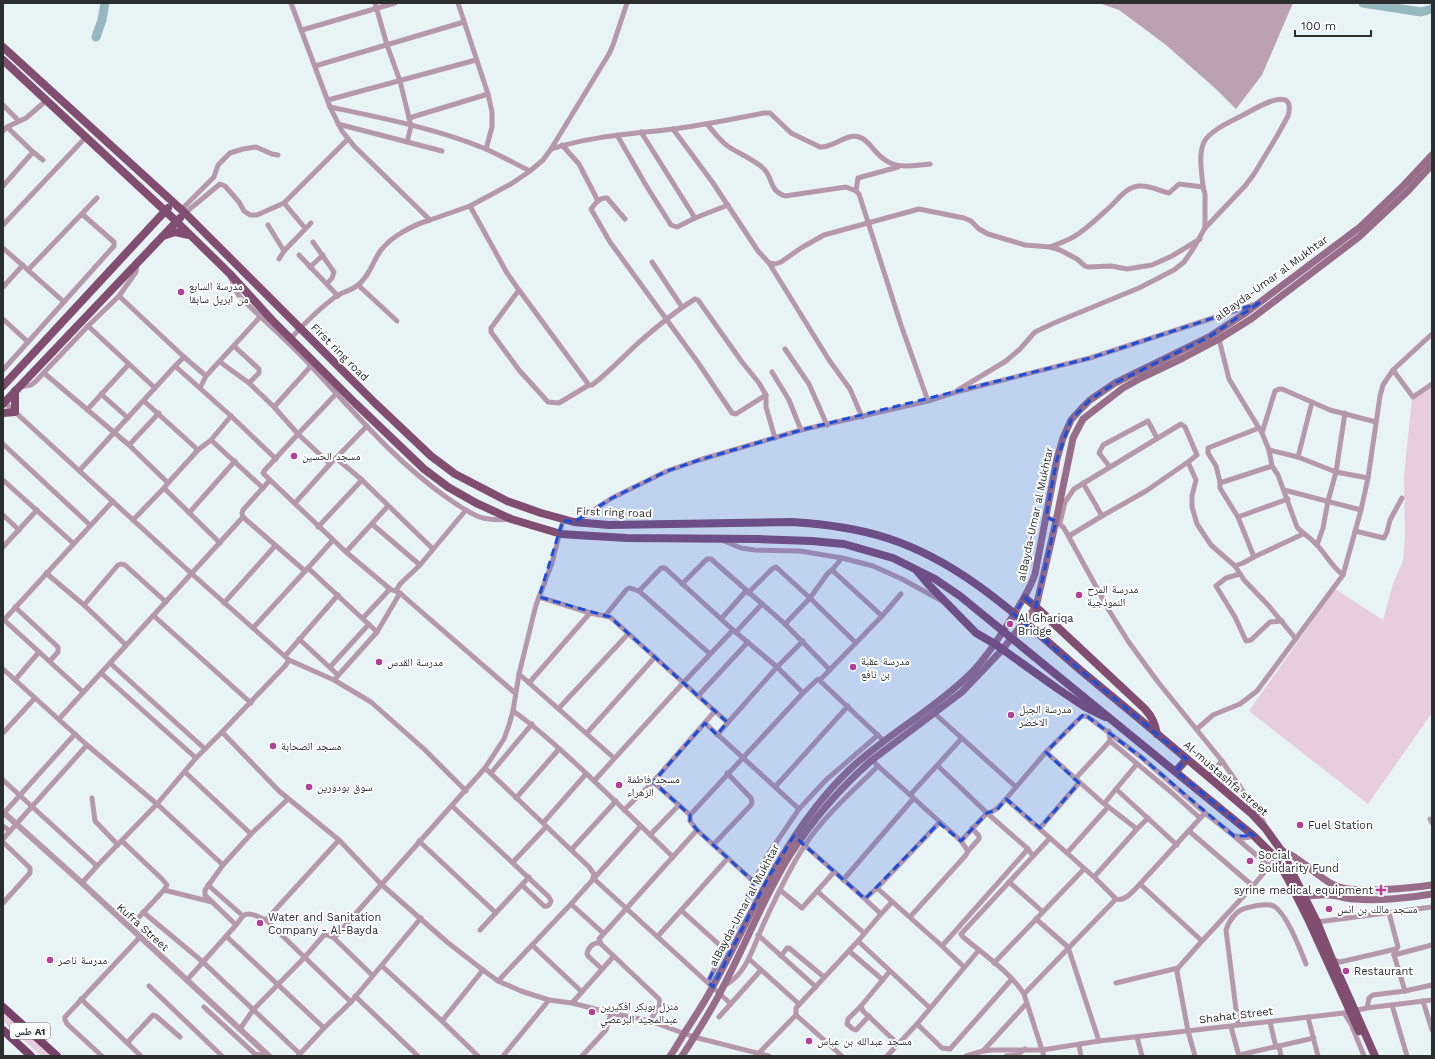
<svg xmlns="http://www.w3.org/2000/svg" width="1435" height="1059" viewBox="0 0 1435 1059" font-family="'Work Sans','Noto Naskh Arabic',sans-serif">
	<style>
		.green { fill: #e7cdde }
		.forest { fill: #bca1b3 }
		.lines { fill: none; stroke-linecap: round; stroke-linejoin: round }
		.river { stroke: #94b7c0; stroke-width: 9 }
		.minor { stroke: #b698ac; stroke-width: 5 }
		.tertiary { stroke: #b698ac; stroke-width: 6 }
		.secondary { stroke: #986d8a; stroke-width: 7 }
		.primary { stroke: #814e72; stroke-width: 8 }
		.trunk { stroke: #774068; stroke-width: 8 }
		.marked { fill: #1d4ed8; fill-opacity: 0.2; stroke: #1d4ed8; stroke-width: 3; stroke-dasharray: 8 5; stroke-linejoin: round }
		.poi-dot { fill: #b33f98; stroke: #fff; stroke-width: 1.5 }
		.labels { text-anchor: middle; stroke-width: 4; stroke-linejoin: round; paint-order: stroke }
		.shield { fill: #fff; stroke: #6a6d6d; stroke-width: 1 }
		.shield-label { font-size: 10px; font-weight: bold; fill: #2a2e2f }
		.street-label { font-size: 11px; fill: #2a2e2f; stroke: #fff }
		.poi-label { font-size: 11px; fill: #2a2e2f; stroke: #fff; text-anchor: start }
	</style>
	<rect width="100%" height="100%" fill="#e8f3f6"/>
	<g class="green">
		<path d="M1432 385V713L1368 804 1249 711 1335 589 1383 620 1393 584 1403 561 1405 537 1404 476 1412 398Z"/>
		<path d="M3 1011 52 1056H41L3 1021Z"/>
	</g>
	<path class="forest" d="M1099 3H1293L1262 75 1236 109 1217 90 1166 45 1119 10Z"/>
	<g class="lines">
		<g class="river">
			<path d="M1363 3 1421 12 1432 9"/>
			<path d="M96 37 102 20 105 3"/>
		</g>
		<g class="minor">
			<path d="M375 3 387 45 400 81 411 126 407 142"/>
			<path d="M458 3 488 94 492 112V127L486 149"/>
			<path d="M302 30 395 3"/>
			<path d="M315 66 464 22"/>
			<path d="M328 100 476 60"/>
			<path d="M3 105 19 121"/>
			<path d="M330 107C382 118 438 129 486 149 501 156 516 164 530 171"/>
			<path d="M409 118 488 94"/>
			<path d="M338 124 442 151"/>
			<path d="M707 124C714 132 720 141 729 147 740 154 753 159 763 168 774 178 768 190 785 196L846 187 856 191 859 194 901 325 928 401"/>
			<path d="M7 127 33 152"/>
			<path d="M673 129 713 183 758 251 769 263 775 264 781 262 801 248 824 235 919 209 964 218 971 221 979 229 988 234 1025 245 1050 247 1060 250 1077 259 1085 266 1088 267 1111 266 1127 269 1152 265 1172 256 1200 239"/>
			<path d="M3 131 7 127 26 118 47 100"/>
			<path d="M641 132 695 218"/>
			<path d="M617 135 647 187 671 225 677 227 695 218 728 205"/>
			<path d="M562 145 579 164 598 201"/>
			<path d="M551 149C591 136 632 134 674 129 704 125 734 119 764 113H770L791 133 820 147C833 148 846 133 859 137 866 139 871 146 875 151 893 171 906 166 930 164"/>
			<path d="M3 186 33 152 43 160"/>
			<path d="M856 191 858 178 898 167"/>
			<path d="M284 203 305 228"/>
			<path d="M470 206 507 273 519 290 589 385"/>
			<path d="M181 210 214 177 218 165 230 153 243 149 256 147 272 154 278 155"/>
			<path d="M185 213 220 184 225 186 239 202 244 211 250 215H257L284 203 348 139"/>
			<path d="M625 219 607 198C599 197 595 204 591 209L610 242 699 364 732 413 736 414 766 395"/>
			<path d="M430 220 470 206 511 184 530 171 543 160 551 149 609 54 613 45 627 3"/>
			<path d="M3 225 86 137"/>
			<path d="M268 225 284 251"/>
			<path d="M313 242 334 272 332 278 327 284"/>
			<path d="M1050 247C1060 243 1070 240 1078 234 1090 226 1101 215 1112 205 1120 197 1127 187 1139 186 1152 185 1158 191 1169 193L1179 184 1203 187 1205 194V228"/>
			<path d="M3 248 64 302"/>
			<path d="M299 255 338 296"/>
			<path d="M279 259 284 251 311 223"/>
			<path d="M652 262 682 307"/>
			<path d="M769 263 829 360 850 389 862 417"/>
			<path d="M310 267 323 255"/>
			<path d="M28 270 97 198"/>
			<path d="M231 278 236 291 240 297C263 320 289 342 311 366 354 412 395 461 446 497 458 505 469 514 483 518 492 520 501 520 510 519"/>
			<path d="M358 285 397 321"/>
			<path d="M3 287 23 265"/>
			<path d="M519 290 491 328V332L519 370 548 402 559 403 589 385H592C608 373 621 359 636 345 654 329 674 312 695 299L698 300 742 362 759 383 766 395V407L775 438"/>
			<path d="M119 296 184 357 175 366 231 416 276 459"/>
			<path d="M3 319 28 342"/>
			<path d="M88 326 155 388"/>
			<path d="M291 338C304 324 322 306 338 295 344 292 352 290 358 285 369 277 373 261 381 250 392 236 413 225 430 220L354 146 342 131 330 107 291 3"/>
			<path d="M1219 339 1229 379 1262 433 1269 450 1272 466 1278 475 1297 527C1303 534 1310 537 1316 544 1326 554 1331 566 1343 575"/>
			<path d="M234 346 259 369V373L249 383"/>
			<path d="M785 349 809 384 827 425"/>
			<path d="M184 357 206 376 200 388"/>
			<path d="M220 362 249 383 274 407 298 434 336 394"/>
			<path d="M3 370 114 246V242L82 214"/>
			<path d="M1393 370 1413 397 1432 384"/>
			<path d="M772 372 789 400 801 430"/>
			<path d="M44 373 129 445 168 483 164 488"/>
			<path d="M206 376 260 317"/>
			<path d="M19 387 31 385 35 382 88 326 119 296 136 272 137 263"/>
			<path d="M958 390 1006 361 1020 349 1035 332 1054 323 1139 288 1174 270 1184 262 1193 249 1205 228 1245 186 1254 174 1277 136 1288 116C1297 83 1256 108 1245 114 1234 120 1210 130 1204 142 1198 156 1202 172 1203 187"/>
			<path d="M101 394 128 418"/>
			<path d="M3 401 192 574 289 660 285 666 222 732"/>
			<path d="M144 401 198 450"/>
			<path d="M274 407 311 366"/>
			<path d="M87 410 129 364"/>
			<path d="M231 416 211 440 263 488"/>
			<path d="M1262 433 1275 391 1279 389H1282L1330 410 1376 422"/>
			<path d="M3 444 90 525"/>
			<path d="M129 445 159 413"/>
			<path d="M1269 450 1298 457 1336 472 1368 478"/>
			<path d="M1298 457 1312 402"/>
			<path d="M336 458 367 426"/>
			<path d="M1110 467 1099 453 1103 445 1148 421 1157 438"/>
			<path d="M79 471 175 366"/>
			<path d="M3 480 73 543"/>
			<path d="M270 480 263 473 264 471 298 434 330 464 336 458 362 480 433 549"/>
			<path d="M1220 482 1216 466 1208 453V448L1259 428"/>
			<path d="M168 483 198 450 211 440"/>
			<path d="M1083 483 1102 516"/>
			<path d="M1284 490 1361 510"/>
			<path d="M295 503 330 464"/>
			<path d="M189 513 235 461"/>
			<path d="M3 515 19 530"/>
			<path d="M1046 517 1056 521 1064 528 1110 612 1128 641 1158 682 1222 761 1257 811 1264 823"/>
			<path d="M1238 517 1288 499"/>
			<path d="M133 520 164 488 220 543"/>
			<path d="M575 522 612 498 667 471 699 460 801 430 928 401 956 392 1090 358 1253 305"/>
			<path d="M1060 523 1065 502 1074 489 1181 424 1185 427 1197 455 1188 462 1196 480 1192 496V507L1197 524 1211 545 1235 566 1244 580 1268 605 1296 639"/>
			<path d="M372 524 420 565"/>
			<path d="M318 527 362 480"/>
			<path d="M1355 531 1384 538 1387 532 1390 520 1402 498"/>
			<path d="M1069 536 1102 516 1146 491 1188 462"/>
			<path d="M722 540 741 548 755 550 800 551 842 558 873 566 902 579 942 601"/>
			<path d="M1317 545 1323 528 1328 501 1336 472 1345 413"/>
			<path d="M3 547 37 510"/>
			<path d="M346 552 388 506"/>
			<path d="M1254 557 1238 517 1220 488V482H1223L1272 466"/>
			<path d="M1235 566 1243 563 1254 557 1303 534"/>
			<path d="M308 568 333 540"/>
			<path d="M305 571 243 517 242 513 243 510 270 480 346 552 390 589 400 593 409 601 515 693"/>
			<path d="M46 573 84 605 126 645"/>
			<path d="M1240 574 1226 578 1216 586 1235 617 1246 641 1251 640 1270 622 1282 621"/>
			<path d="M682 584 707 559H711L785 624 830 670"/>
			<path d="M396 591 400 584 420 565 466 510"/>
			<path d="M639 591 710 654"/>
			<path d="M748 593 772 569 776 567 810 598 856 643"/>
			<path d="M539 597 590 613 610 617 727 722"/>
			<path d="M224 603 275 546"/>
			<path d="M84 605 118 565 121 564 125 565 166 602"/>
			<path d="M15 607 58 647V652L50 661"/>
			<path d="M154 616 251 703"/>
			<path d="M605 616 627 589 630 588 639 591 661 568H665L733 630 777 667 803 693 818 679 884 741"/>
			<path d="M882 616 901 594"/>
			<path d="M363 618 390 589"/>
			<path d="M3 619 83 692"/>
			<path d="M721 619 746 591"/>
			<path d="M3 621 113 501"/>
			<path d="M785 624 810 598 828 573 832 570"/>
			<path d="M253 628 308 568 377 632"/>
			<path d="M736 632 762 604"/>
			<path d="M299 639 338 675"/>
			<path d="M285 656 338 595"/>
			<path d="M289 660 334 680 371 702 424 749 466 791"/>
			<path d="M110 663 205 749"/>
			<path d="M330 667 369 624"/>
			<path d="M3 669 87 745 157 804 223 865"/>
			<path d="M101 673 196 758"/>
			<path d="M519 674 614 758"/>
			<path d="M15 680 39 652"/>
			<path d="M334 680 377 632 400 593"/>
			<path d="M820 680 882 616 832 570 842 558"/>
			<path d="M529 683 590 613"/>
			<path d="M698 696 748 642"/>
			<path d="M559 708 628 634"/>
			<path d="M513 711C535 726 554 744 574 762 607 793 640 825 673 857"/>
			<path d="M934 713 1016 787 1006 799 1050 838 961 934 963 937C982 953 1011 973 1024 994L1044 1056"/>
			<path d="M59 719 110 663 243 517"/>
			<path d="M705 723 799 809"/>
			<path d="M1197 729 1213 715 1240 704 1257 691 1343 575 1361 510 1368 478 1380 396 1383 385 1393 370 1432 334"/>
			<path d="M1109 731 1110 741 1171 792 1200 818"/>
			<path d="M3 733 35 698"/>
			<path d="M587 733 655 657"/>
			<path d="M717 735 777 667 803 641"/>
			<path d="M1046 752 1104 804 1116 789 1177 845"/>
			<path d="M878 766 961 841 968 851 966 855 910 917"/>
			<path d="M938 766 987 813 961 841"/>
			<path d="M485 768 589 867 594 874 593 878"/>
			<path d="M185 772 251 834"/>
			<path d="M491 773 532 724"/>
			<path d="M1208 777 1222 761"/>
			<path d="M1075 779 1110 741"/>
			<path d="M3 780 97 866"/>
			<path d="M594 781 683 683 733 630"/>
			<path d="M653 782 690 815"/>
			<path d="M775 787 848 706"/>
			<path d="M1016 787 1046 752 1081 717 1084 716 1088 717 1141 757 1205 813 1234 836 1269 866"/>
			<path d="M1116 789 1137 764"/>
			<path d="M910 795 962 738"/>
			<path d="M92 798 95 821 118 845"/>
			<path d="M516 798 559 749"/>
			<path d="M1006 799C1000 805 996 812 987 813L1028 849"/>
			<path d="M1106 805 1137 829 1148 818"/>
			<path d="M452 806 549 897 551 901C550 905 548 907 544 906L522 885"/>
			<path d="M624 810 653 782 715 711"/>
			<path d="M4 813 75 734"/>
			<path d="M1430 819 1432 823"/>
			<path d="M543 823 586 774"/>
			<path d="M3 826 10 831"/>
			<path d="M1040 828 1079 783"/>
			<path d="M1189 831 1253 886"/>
			<path d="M650 835 679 805"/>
			<path d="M1236 836 1244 838 1254 836"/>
			<path d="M1050 838 1094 877 1116 899"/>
			<path d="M3 839 87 745"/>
			<path d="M122 841 162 879 167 885 164 890 130 927"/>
			<path d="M419 841 496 913"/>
			<path d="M3 842 30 868V873L3 903"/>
			<path d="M802 843 865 899 877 888 942 946"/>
			<path d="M713 845 751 805 752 802 751 798 727 773"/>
			<path d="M572 849 616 801"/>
			<path d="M968 851 979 839V836L972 828"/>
			<path d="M1067 853 1108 807"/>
			<path d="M513 862 546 827"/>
			<path d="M1094 877 1137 829"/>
			<path d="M593 878 731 1004"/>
			<path d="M843 880 913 799"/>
			<path d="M754 882 697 830 690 821V815L803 693"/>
			<path d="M1009 882 1043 912"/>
			<path d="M82 883 97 866 157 804 196 758 222 732 279 791 339 840 381 884 447 942 483 970 498 981 521 991 549 1000 572 1003 611 1013 650 1021 694 1037 769 1056"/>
			<path d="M208 885 243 916C250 911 258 917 266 920L351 1002"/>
			<path d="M877 888 939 823"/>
			<path d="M164 890 212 902"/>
			<path d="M780 890 802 908 834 872"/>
			<path d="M817 891 864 933"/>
			<path d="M865 899 881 914 892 902"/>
			<path d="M571 904 603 933"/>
			<path d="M682 911 724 949"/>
			<path d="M143 912 203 962 300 1054"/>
			<path d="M1389 913 1398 947 1394 952V955L1405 991"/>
			<path d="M881 914 858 941 930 1008"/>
			<path d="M1036 919 1068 947 1099 1041"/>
			<path d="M266 920 339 840"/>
			<path d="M1317 922 1432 907"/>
			<path d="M236 925 205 895V890L223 865 251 834 288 799"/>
			<path d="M480 930 529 877"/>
			<path d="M758 935 816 987"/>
			<path d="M226 936 324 1028"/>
			<path d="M658 936 728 858"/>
			<path d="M334 938 485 768 504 739 509 725 513 711 519 674 536 605 552 563 563 520"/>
			<path d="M1202 941 1253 886 1276 858"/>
			<path d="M599 943C593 942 588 948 587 954L589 957 602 969"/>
			<path d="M532 945 582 992"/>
			<path d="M849 951 883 980"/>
			<path d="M1394 955 1432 945"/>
			<path d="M781 956 787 948H789L824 977"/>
			<path d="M749 959 799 1004"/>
			<path d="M1332 959 1340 962 1396 949"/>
			<path d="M994 963 1084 869"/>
			<path d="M382 966 442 1021 478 1056"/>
			<path d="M964 967 942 946 1028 849 1033 856"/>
			<path d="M890 971 861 1006 863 1011 898 1044"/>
			<path d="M187 980 236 925 243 916"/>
			<path d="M498 981 571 904 640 827"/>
			<path d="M708 982 724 949 754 882 767 856 799 809 826 780 878 735"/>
			<path d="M1116 983 1178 968"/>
			<path d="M149 986 222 1056"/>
			<path d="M724 986C748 973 753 946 764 923 776 897 789 869 805 845 825 815 853 791 878 766L872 760"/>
			<path d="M1024 994 1116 899C1125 902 1134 890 1140 884"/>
			<path d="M355 996 418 1056"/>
			<path d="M81 999 141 1056"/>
			<path d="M1423 1001 1432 1030"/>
			<path d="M572 1003 613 957"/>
			<path d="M1392 1005 1407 1056"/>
			<path d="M861 1006 848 1019 847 1024 853 1029 856 1030 869 1016"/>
			<path d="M204 1007 255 1054 261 1055 266 1054"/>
			<path d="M1367 1008 1369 998 1373 995 1405 991 1432 985"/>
			<path d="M1344 1013 1351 1024 1364 1056"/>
			<path d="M719 1017 761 970"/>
			<path d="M1308 1017 1318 1056"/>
			<path d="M442 1021 483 970"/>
			<path d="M650 1021 660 1004 659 999 601 944 599 939 697 830"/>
			<path d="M1270 1022 1276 1047"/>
			<path d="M917 1024 942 1048 950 1049 1012 979"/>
			<path d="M1238 1025 1226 930C1229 920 1237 910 1246 908 1253 906 1264 904 1271 905 1285 908 1301 951 1306 964"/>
			<path d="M1231 1027 1239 1056"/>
			<path d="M240 1029 253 1010 304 958 324 935H328L334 938 372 975"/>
			<path d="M1137 1037 1142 1056"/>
			<path d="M127 1043 153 1015 156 1016 180 1037"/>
			<path d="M1079 1045 1081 1056"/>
			<path d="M1279 1046 1281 1056"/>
			<path d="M983 1051 1026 1004"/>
			<path d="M759 1053 796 1015"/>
			<path d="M1239 1055 1314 1038"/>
			<path d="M102 1056 67 1024 65 1020V1017L140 937"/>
			<path d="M298 1056 324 1028 351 1002 421 918"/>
			<path d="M503 1056 549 1000"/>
			<path d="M582 1056 606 1030 611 1013"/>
			<path d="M842 1056 796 1015V1008L858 941"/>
			<path d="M887 1056 917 1024 979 950"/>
			<path d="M966 1056 983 1051 992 1050H1042L1099 1041 1344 1013 1367 1008 1432 1000"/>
			<path d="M1006 1056 1017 1055 1025 1049"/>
			<path d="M1195 1056 1188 1031 1177 972 1178 968 1202 941 1140 884 1205 813"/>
		</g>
		<path class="tertiary" d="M3 812 82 883 269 1056"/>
		<g class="secondary">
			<path d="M1281 850C1300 857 1314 874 1332 884 1351 895 1409 888 1432 885"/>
			<path d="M1301 894C1308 898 1319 894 1328 895 1337 895 1346 899 1355 899 1378 901 1410 898 1432 894"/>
			<path d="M670 1056C676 1048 680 1040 685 1032 694 1018 704 1003 712 988 755 910 784 833 849 770 886 735 932 711 968 676 984 661 997 641 1009 622 1019 606 1029 592 1035 574L1057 459 1063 438 1071 420 1080 410 1090 400 1115 383 1209 337 1247 312 1360 227 1404 185 1432 155"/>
			<path d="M682 1056C697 1033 712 1010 724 985 746 943 765 895 790 855 813 819 840 788 872 760L962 692 1002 650 1036 607 1056 521 1073 438 1083 419 1123 388 1141 378 1183 358 1219 339 1251 319 1359 237 1408 191 1432 165"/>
		</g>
		<g class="primary">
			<path d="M3 47 185 213 375 403 431 456 455 474 507 501 541 513 574 522 609 525 792 522C824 524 856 528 887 538 965 563 1025 623 1085 674 1141 720 1197 767 1252 814L1265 828 1281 850 1317 922 1332 959 1375 1056"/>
			<path d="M3 60 176 221 230 274 272 320 355 403 424 469 448 487 476 503 511 519 561 534 576 535 627 538 758 539 812 541 844 544 893 558 935 579 960 596 1254 836 1276 858 1288 879 1309 921 1359 1031"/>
			<path d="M163 236 175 232 189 235"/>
			<path d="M3 386 168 208"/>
			<path d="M3 404 180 218"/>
			<path d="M3 413 15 412V391"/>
			<path d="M917 571 928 584 976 633 995 644 1058 689 1085 707 1105 717"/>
			<path d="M1025 598 1036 607 1145 709C1152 717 1155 723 1157 734"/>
			<path d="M1176 771 1187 759"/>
		</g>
		<g class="trunk">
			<path d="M3 1007 57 1056"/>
			<path d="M3 1030 31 1056"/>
		</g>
	</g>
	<path class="marked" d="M1259 303 1209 337 1115 383 1090 400 1071 420 1057 459 1046 517 1056 521 1036 607 1025 598 1014 614 1187 759 1176 771 1254 836H1234L1141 757 1084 714 1046 752 1079 783 1040 828 1006 799 997 810 987 813 961 841 939 823 865 899 794 836 768 878 713 987 708 982 754 882 697 830 690 821V815L653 782 705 723 717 735 727 722 610 617 539 597 563 520 574 522 612 498 667 471 699 460 801 430 1090 358Z"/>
	<g class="poi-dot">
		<circle cx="181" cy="292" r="4"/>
		<circle cx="294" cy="456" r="4"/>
		<circle cx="1079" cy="595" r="4"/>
		<circle cx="1010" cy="624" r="4"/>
		<circle cx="379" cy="662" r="4"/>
		<circle cx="853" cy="667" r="4"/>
		<circle cx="1011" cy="715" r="4"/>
		<circle cx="273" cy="746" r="4"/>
		<circle cx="619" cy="785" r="4"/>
		<circle cx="309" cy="787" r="4"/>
		<circle cx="1300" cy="825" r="4"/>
		<circle cx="1250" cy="861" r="4"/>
		<path d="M1379 884h4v4h4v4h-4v4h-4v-4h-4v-4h4z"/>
		<circle cx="1329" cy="909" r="4"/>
		<circle cx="260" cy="923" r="4"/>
		<circle cx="50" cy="960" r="4"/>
		<circle cx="1346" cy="971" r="4"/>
		<circle cx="592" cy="1012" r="4"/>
		<circle cx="809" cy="1041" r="4"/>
	</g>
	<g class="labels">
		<rect class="shield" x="10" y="1023" width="40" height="16" rx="3"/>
		<g class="shield-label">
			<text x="30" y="1035">طس A1</text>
		</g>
		<g class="street-label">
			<text transform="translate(1271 278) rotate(-36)" y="4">alBayda-Umar al Mukhtar</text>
			<text transform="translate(340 352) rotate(45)" y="4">First ring road</text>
			<text transform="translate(614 512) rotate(2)" y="4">First ring road</text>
			<text transform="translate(1035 514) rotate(-78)" y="4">alBayda-Umar al Mukhtar</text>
			<text transform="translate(1226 778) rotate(41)" y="4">Al-mustashfa street</text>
			<text transform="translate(744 905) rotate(-62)" y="4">alBayda-Umar al Mukhtar</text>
			<text transform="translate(143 927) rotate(42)" y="4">Kufra Street</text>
			<text transform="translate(1236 1015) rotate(-7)" y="4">Shahat Street</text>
		</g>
		<g class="poi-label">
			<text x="189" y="290">مدرسة السابع<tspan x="189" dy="13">من ابريل سابقا</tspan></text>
			<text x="302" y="460">مسجد الحسين</text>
			<text x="1087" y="593">مدرسة المرح<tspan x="1087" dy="13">النموذجية</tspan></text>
			<text x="1018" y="622">Al Ghariqa<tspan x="1018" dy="13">Bridge</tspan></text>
			<text x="861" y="665">مدرسة عقبة<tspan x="861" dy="13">بن نافع</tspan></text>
			<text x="387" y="666">مدرسة القدس</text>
			<text x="1019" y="713">مدرسة الجبل<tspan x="1019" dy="13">الاخضر</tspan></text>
			<text x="281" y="750">مسجد الصحابة</text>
			<text x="627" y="783">مسجد فاطمة<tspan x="627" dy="13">الزهراء</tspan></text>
			<text x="317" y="791">سوق بودورين</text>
			<text x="1308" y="829">Fuel Station</text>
			<text x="1258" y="859">Social<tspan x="1258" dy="13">Solidarity Fund</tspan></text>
			<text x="1373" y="894" text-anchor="end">syrine medical equipment</text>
			<text x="1337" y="913">مسجد مالك بن انس</text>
			<text x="268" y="921">Water and Sanitation<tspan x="268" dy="13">Company - Al-Bayda</tspan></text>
			<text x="58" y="964">مدرسة ناصر</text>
			<text x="1354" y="975">Restaurant</text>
			<text x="600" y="1010">منزل بوبكر افكيرين<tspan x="600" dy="13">عبدالمجيد البرعصي</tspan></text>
			<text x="817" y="1045">مسجد عبدالله بن عباس</text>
		</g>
	</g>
	<rect width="1435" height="1059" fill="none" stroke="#2a2e2f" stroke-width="8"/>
	<path d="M1295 30v6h76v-6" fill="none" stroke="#2a2e2f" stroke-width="2"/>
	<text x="1301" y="30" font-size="12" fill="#2a2e2f" stroke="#ffffff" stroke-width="3" paint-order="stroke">100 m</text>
</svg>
